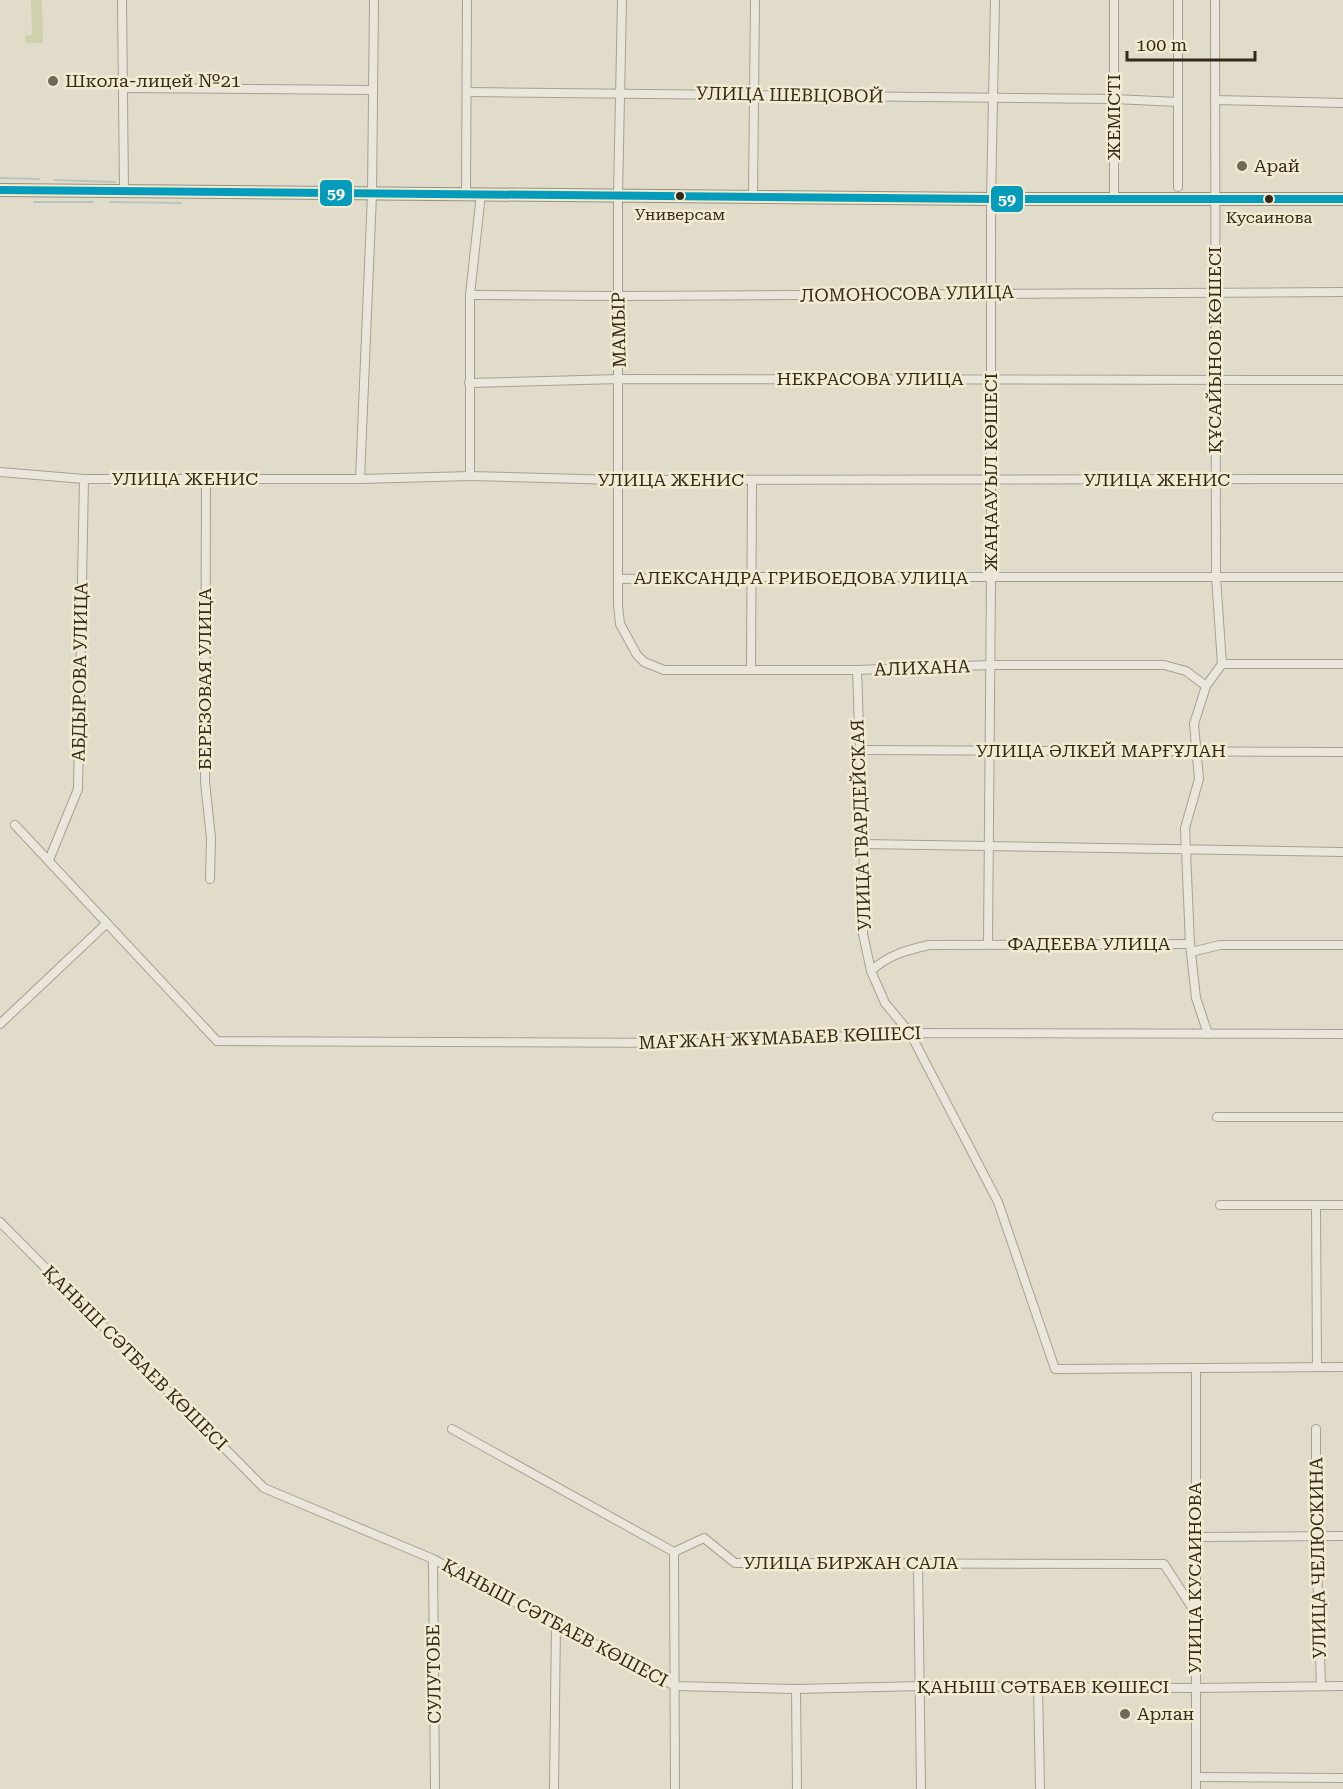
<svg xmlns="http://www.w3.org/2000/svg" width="1343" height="1789" viewBox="0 0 1343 1789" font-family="'Roboto Serif',serif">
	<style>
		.green { fill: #ced1ac }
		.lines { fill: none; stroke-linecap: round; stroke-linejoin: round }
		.stream { stroke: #b5c6bd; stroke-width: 2 }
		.street-casing { stroke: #a6a094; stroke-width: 10 }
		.secondary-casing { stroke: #969083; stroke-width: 14 }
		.street { stroke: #eae6db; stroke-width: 8 }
		.secondary { stroke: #eae6db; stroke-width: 10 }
		.bus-1-casing { stroke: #f3ebcf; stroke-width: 12 }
		.bus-1 { stroke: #059cbc; stroke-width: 8 }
		.poi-dot { fill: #706859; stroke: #f3ebcf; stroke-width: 2 }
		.bus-dot { fill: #33291c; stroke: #f3ebcf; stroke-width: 2 }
		.labels { text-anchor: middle; stroke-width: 5; stroke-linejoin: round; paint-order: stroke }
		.bus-label { font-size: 16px; fill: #33291c; stroke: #f3ebcf }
		.poi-label { font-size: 18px; fill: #33291c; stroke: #f3ebcf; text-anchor: start }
		.street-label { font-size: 18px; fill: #33291c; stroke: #f3ebcf }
		.line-badge { stroke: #f3ebcf; stroke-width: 2 }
		.badge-label { font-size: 16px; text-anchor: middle; font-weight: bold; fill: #fff }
	</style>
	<rect width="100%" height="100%" fill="#e1dcca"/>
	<path class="green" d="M31 0H42L43 43H25V36L32 35Z"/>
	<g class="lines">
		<g class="stream">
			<path d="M0 178 39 179"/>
			<path d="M55 180 115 182"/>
			<path d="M34 202H93"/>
			<path d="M110 202 181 203"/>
		</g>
		<defs>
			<g id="street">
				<path d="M122 0 124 191"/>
				<path d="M622 0 618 195V605L620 624 637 655 644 662 664 670H857L990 665H1164L1186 671 1206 686"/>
				<path d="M1114 0V198"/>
				<path d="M1178 0V187"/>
				<path d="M1215 0 1216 577 1222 664"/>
				<path d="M124 88 373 90"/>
				<path d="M467 92 1114 99 1178 102"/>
				<path d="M1215 100 1343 103"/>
				<path d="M466 193 467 0"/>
				<path d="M753 195 755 0"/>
				<path d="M470 295 618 296 1343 292"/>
				<path d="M469 383 619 379 1343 380"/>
				<path d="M0 472 84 479H360L470 476 618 480 1343 479"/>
				<path d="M470 476V295L481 194"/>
				<path d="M206 479 205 782 211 838 210 879"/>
				<path d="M360 479 372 194 374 0"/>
				<path d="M618 579 751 577H1343"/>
				<path d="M1222 664H1343"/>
				<path d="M751 670 752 480"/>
				<path d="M857 670 864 869 863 934 871 971 885 1003 910 1033 998 1202 1055 1369 1343 1367"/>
				<path d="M860 750 1343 752"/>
				<path d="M15 825 217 1041 706 1043 910 1033 1343 1034"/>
				<path d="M863 844 1343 852"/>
				<path d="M49 860 78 789 84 479"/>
				<path d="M988 944 991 577V199L995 0"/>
				<path d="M1191 952 1220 945H1343"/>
				<path d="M871 971C888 955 907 950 929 945L1190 944"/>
				<path d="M0 1024 107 923"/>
				<path d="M1208 1034 1196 998 1190 944 1185 828 1199 779 1194 724 1206 686 1222 664"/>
				<path d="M1217 1117H1343"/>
				<path d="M1220 1205H1343"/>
				<path d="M1316 1205 1317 1367"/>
				<path d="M0 1222 264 1488 433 1559 675 1686 796 1689 921 1686 1195 1688 1343 1686"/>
				<path d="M1196 1368V1789"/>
				<path d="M452 1429 674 1552 704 1538 735 1563 1164 1564 1195 1612"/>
				<path d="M1316 1429V1537L1321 1686"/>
				<path d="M1196 1537 1343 1536"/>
				<path d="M674 1552 675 1789"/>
				<path d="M433 1559 435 1789"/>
				<path d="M918 1563 921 1789"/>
				<path d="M1038 1686 1040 1789"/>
				<path d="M796 1689 797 1789"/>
				<path d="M1196 1777 1343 1778"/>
				<path d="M554 1789 556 1623"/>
			</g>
			<path id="secondary" d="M0 190 991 199H1343"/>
		</defs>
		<use href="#street" class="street-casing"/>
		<use href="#secondary" class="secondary-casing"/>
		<use href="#street" class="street"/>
		<use href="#secondary" class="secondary"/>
		<defs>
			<path id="bus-1" d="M0 190 991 199H1343"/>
		</defs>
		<use href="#bus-1" class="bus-1-casing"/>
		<use href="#bus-1" class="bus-1"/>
	</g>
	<g class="poi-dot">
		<circle cx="53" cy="81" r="6"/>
		<circle cx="1242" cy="166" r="6"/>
		<circle cx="1125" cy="1714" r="6"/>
	</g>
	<g class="bus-dot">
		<circle cx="680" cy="196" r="5"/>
		<circle cx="1269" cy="199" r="5"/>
	</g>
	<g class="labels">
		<g class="bus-label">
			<text x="680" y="220">Универсам</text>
			<text x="1269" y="223">Кусаинова</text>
		</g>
		<g class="poi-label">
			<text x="65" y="87">Школа-лицей №21</text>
			<text x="1254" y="172">Арай</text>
			<text x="1137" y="1720">Арлан</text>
		</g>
		<g class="street-label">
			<text transform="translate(790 95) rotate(1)" y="6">УЛИЦА ШЕВЦОВОЙ</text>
			<text transform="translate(1114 117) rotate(-90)" y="6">ЖЕМІСТІ</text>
			<text transform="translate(907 294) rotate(-1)" y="6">ЛОМОНОСОВА УЛИЦА</text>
			<text transform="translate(619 330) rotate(-91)" y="6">МАМЫР</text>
			<text transform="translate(1215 350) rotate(-90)" y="6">ҚҰСАЙЫНОВ КӨШЕСІ</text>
			<text x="870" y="385">НЕКРАСОВА УЛИЦА</text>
			<text transform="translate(991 472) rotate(-90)" y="6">ЖАҢААУЫЛ КӨШЕСІ</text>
			<text x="185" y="485">УЛИЦА ЖЕНИС</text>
			<text x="671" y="486">УЛИЦА ЖЕНИС</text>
			<text x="1157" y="486">УЛИЦА ЖЕНИС</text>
			<text x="801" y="584">АЛЕКСАНДРА ГРИБОЕДОВА УЛИЦА</text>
			<text transform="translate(922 668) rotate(-2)" y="6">АЛИХАНА</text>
			<text transform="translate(80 672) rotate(-89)" y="6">АБДЫРОВА УЛИЦА</text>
			<text transform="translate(205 679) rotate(-90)" y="6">БЕРЕЗОВАЯ УЛИЦА</text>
			<text x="1101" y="757">УЛИЦА ӘЛКЕЙ МАРҒҰЛАН</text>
			<text transform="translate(861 825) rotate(-92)" y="6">УЛИЦА ГВАРДЕЙСКАЯ</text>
			<text x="1089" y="950">ФАДЕЕВА УЛИЦА</text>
			<text transform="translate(780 1038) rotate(-2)" y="6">МАҒЖАН ЖҰМАБАЕВ КӨШЕСІ</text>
			<text transform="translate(135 1358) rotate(45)" y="6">ҚАНЫШ СӘТБАЕВ КӨШЕСІ</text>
			<text transform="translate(1318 1558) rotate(-91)" y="6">УЛИЦА ЧЕЛЮСКИНА</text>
			<text x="851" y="1569">УЛИЦА БИРЖАН САЛА</text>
			<text transform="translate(1195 1578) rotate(-90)" y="6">УЛИЦА КУСАИНОВА</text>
			<text transform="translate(555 1623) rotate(28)" y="6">ҚАНЫШ СӘТБАЕВ КӨШЕСІ</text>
			<text transform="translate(434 1674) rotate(-91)" y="6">СУЛУТОБЕ</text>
			<text x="1043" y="1693">ҚАНЫШ СӘТБАЕВ КӨШЕСІ</text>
		</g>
	</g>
	<g class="line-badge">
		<rect x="319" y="179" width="34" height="28" rx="6" fill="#059cbc"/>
		<rect x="990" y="185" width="34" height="28" rx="6" fill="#059cbc"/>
	</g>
	<g class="badge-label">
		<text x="336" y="199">59</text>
		<text x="1007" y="205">59</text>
	</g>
	<path d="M1127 51v9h128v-9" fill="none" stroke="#33291c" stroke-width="3"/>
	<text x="1136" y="51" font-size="18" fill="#33291c" stroke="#f3ebcf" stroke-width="4.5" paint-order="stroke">100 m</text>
</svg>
